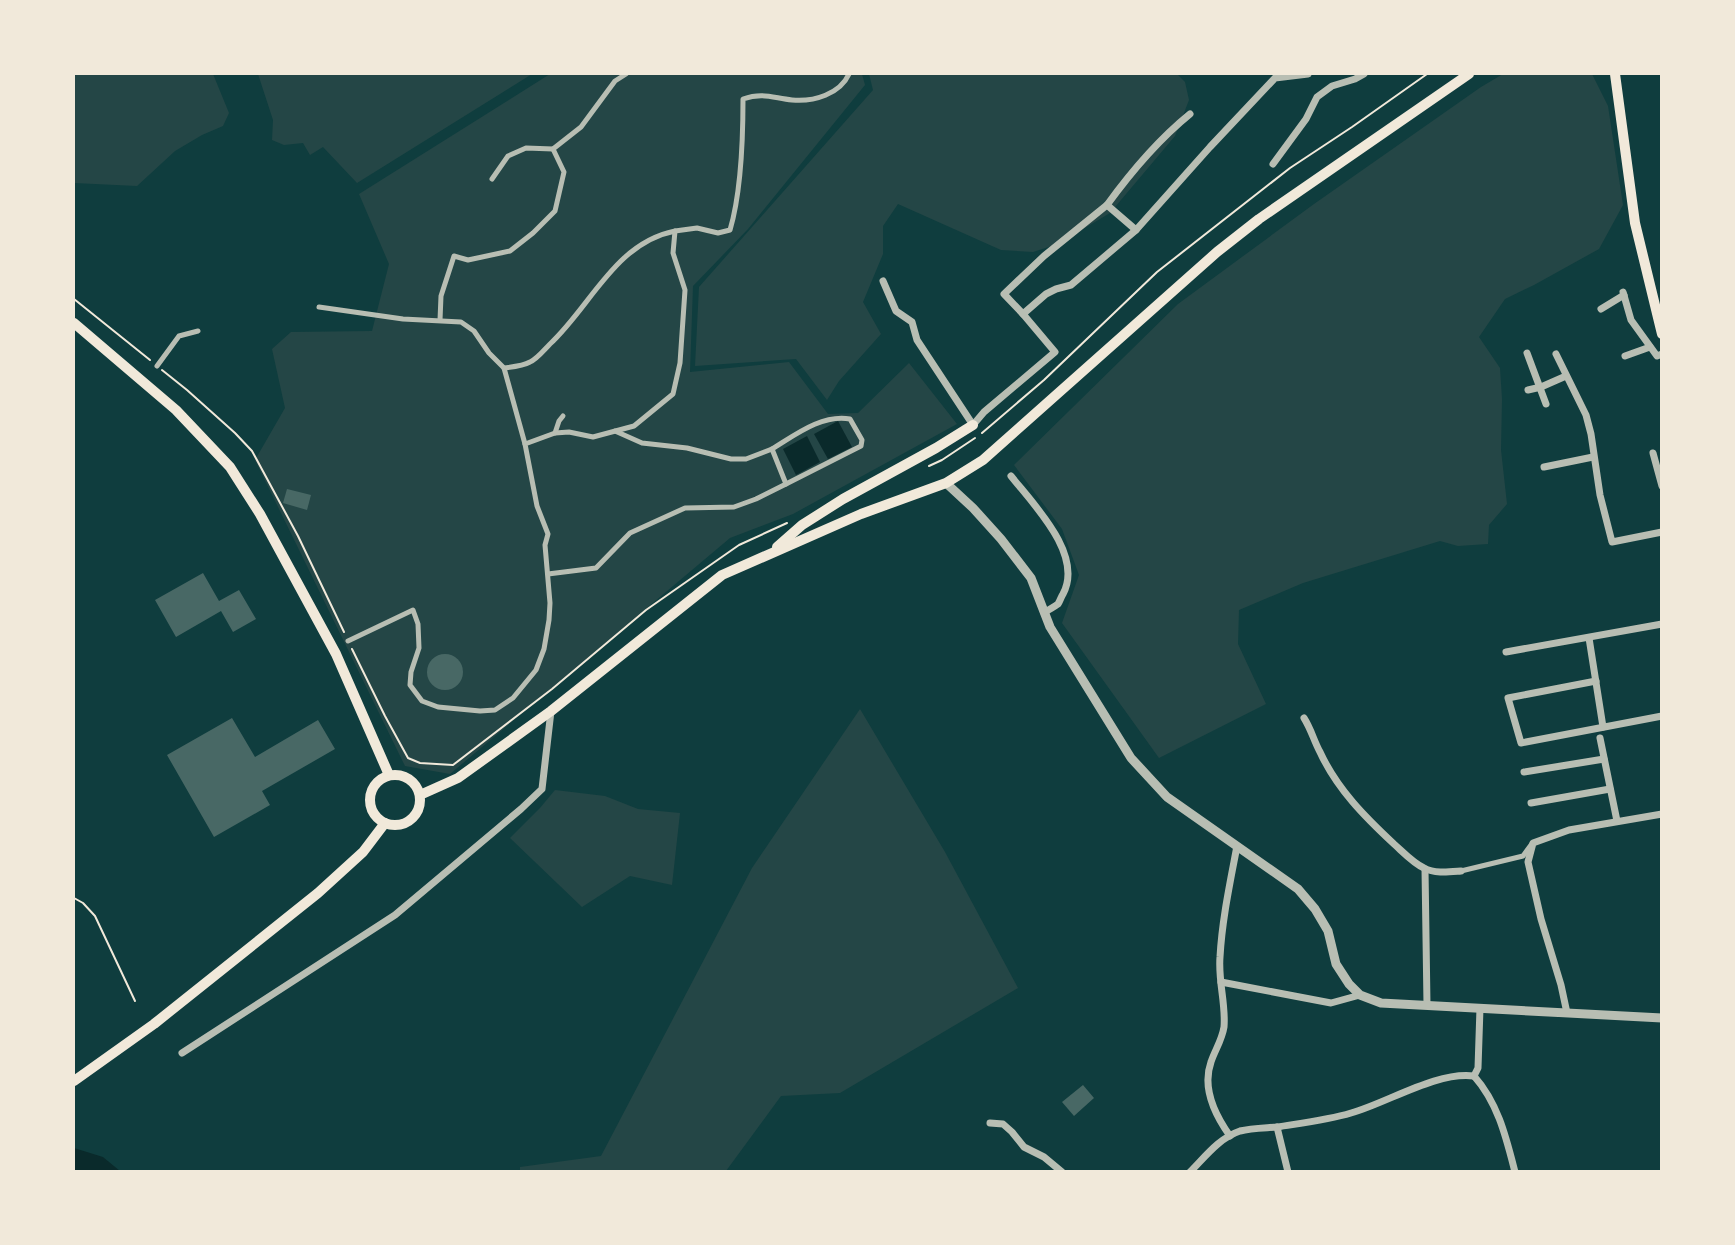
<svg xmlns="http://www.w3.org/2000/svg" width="1735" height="1245" viewBox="0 0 1735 1245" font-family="'Roboto Condensed',sans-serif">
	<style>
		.green { fill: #244646 }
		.water { fill: #0a2a2b }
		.building { fill: #486865 }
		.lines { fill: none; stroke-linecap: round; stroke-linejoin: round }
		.path { stroke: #f1e9da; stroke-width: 2 }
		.pedestrian { stroke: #b8beb3; stroke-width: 5 }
		.minor { stroke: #b8beb3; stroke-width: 7 }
		.tertiary { stroke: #b8beb3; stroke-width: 9 }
		.secondary { stroke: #f1e9da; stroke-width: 10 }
		.primary { stroke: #f1e9da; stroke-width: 10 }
	</style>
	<rect width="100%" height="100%" fill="#0f3d3e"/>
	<g class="green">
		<path d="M74 74H213L229 113 223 126 202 135 175 151 137 186 74 183Z"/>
		<path d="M258 74H532L357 183 323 147 310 155 303 143 284 145 272 140 273 120Z"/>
		<path d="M550 74H862L865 85 748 229 693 286 690 372 789 362 828 414 858 413 909 363 957 424 793 514 730 538 450 774 405 766 255 460 285 408 272 349 291 332 372 331 389 264 359 194Z"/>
		<path d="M869 74H1177L1185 82 1189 100 1175 136 1110 213 1058 244 1033 252 1001 250 898 204 883 226V254L863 302 881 334 839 381 827 400 796 359 695 366 699 287 873 90Z"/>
		<path d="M1503 74H1592L1608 106 1623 205 1599 249 1534 285 1505 299 1479 337 1500 368 1502 399 1501 450 1507 504 1489 525 1488 544 1458 546 1440 541 1303 583 1239 610 1238 644 1266 704 1159 758 1062 623 1079 575 1062 529 1014 465 1178 304 1314 204 1481 87Z"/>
		<path d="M860 709 945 852 1018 988 840 1093 781 1096 726 1171H520V1167L601 1156 752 868Z"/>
		<path d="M555 790 605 796 638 809 680 813 672 885 630 876 582 907 510 838 540 808Z"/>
	</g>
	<g class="water">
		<path d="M838 421 852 447 828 459 814 434Z"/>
		<path d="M807 436 820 462 796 475 783 449Z"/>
		<path d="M74 1148 103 1157 120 1171H74Z"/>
	</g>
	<g class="building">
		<path d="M287 489 311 495 307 510 283 503Z"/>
		<path d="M203 573 219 601 239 590 256 619 233 632 221 611 176 637 155 600Z"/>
		<circle cx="445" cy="672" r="18"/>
		<path d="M232 718 255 757 318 720 335 749 262 791 270 805 214 837 167 755Z"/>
		<path d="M1083 1085 1094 1098 1074 1116 1062 1102Z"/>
	</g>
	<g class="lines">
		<g class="path">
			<path d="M74 299 150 360"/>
			<path d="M162 370 187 390 235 433 252 451 298 536 344 632"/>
			<path d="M982 433 1044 380 1157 272 1290 168 1352 127 1427 74"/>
			<path d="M929 466 942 460 975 438"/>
			<path d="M352 649 385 716 408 758 420 763 453 765 552 689 646 610 739 545 787 523"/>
			<path d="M74 898 83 903 95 916 135 1001"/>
		</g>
		<g class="pedestrian">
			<path d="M492 179 508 156 526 148 553 149"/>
			<path d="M319 307 403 319 461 322 474 331 489 353 504 368"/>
			<path d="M440 320 441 296 454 256 468 260 510 251 533 233 555 211 564 172 553 149 581 127 615 81 626 74"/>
			<path d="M157 366 179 336 198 331"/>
			<path d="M555 433 559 421 563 416"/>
			<path d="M525 444 504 368C512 367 523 366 530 362 537 359 544 350 550 344 591 306 615 243 675 231"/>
			<path d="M772 449C795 435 822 414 850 419L862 440 861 446 786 484"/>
			<path d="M548 574 596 568 630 533 685 508 734 507 756 499 786 484 772 449 746 459H731L687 448 642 443 615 431"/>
			<path d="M348 641 413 610 418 624 419 648 411 672 410 685 422 701 438 707 480 711 495 710 513 698 536 670 544 649 549 620 550 603 545 545 548 534 537 506 525 444 555 433 569 432 593 437 634 426 673 394 680 363 685 290 673 253 675 231 697 228 718 233 730 230C741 193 743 138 743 99 763 92 773 98 792 100 814 102 840 94 849 74"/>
			<path d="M1461 871 1523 856 1531 845"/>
		</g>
		<g class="minor">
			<path d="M1273 164 1306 119 1317 97 1332 86 1355 79 1364 74"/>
			<path d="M1107 205C1131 172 1158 140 1190 114"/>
			<path d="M883 281 896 311 912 322 917 340 973 425 984 412 1055 352 1023 314 1046 294 1056 289 1071 285 1136 230 1210 147 1275 78 1308 74"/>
			<path d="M1623 292 1631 320 1657 356 1662 354"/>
			<path d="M1601 309 1624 295"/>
			<path d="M1023 314 1004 294 1044 256 1107 205 1136 230"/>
			<path d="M1527 353 1546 404"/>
			<path d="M1556 354 1586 415 1591 434 1600 495 1612 542 1662 532"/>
			<path d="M1625 356 1650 347"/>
			<path d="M1528 390 1541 387 1566 376"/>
			<path d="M1653 453 1662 486"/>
			<path d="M1544 467 1593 457"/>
			<path d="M1011 476C1034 505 1084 555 1063 594 1061 597 1060 601 1058 604 1054 607 1048 610 1044 613"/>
			<path d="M1589 638 1603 727"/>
			<path d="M1506 652 1662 624"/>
			<path d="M1596 681 1508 698 1521 743 1662 716"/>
			<path d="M1304 718C1311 729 1314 741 1320 752 1337 789 1365 817 1394 844 1403 852 1413 863 1424 868 1435 874 1449 872 1461 871"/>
			<path d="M1600 738 1617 821"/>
			<path d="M1524 772 1604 759"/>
			<path d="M1531 803 1610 789"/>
			<path d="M1425 869 1427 1005"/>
			<path d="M1221 982 1331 1003 1360 995"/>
			<path d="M1567 1013 1561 985 1541 919 1528 862 1533 843 1569 830 1662 814"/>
			<path d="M182 1053 395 915 521 809 542 789 551 711"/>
			<path d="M1474 1076C1498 1103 1506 1137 1515 1172"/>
			<path d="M1474 1076 1478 1068 1480 1008"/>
			<path d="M990 1123 1003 1124 1012 1132 1024 1147 1044 1157 1062 1172"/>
			<path d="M1277 1127 1288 1172"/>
			<path d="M1230 1136C1215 1115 1202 1087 1211 1062 1215 1050 1222 1040 1224 1027 1226 1004 1218 981 1220 957 1222 920 1230 883 1237 846"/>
			<path d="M1190 1172C1205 1157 1219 1138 1240 1131 1251 1128 1265 1128 1277 1127 1302 1123 1328 1120 1351 1113 1387 1103 1437 1071 1474 1076"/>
		</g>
		<path class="tertiary" d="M946 483 973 508 1001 539 1031 578 1050 627 1131 758 1167 797 1298 889 1315 909 1328 931 1336 964 1349 984 1360 995 1381 1003 1662 1018"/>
		<g class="secondary">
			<path d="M1615 74 1635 223 1662 334"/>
			<path d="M74 323 176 410 230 467 260 514 336 654 389 775"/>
		</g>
		<g class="primary">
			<path d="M777 547 802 525 843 499 936 448 973 425"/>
			<circle cx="395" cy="800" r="25"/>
			<path d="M420 795 458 778 551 711 722 575 861 514 946 483 983 460 1217 252 1259 219 1469 74"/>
			<path d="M74 1081 154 1024 318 893 363 852 385 823"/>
		</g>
	</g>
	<rect width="1735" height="1245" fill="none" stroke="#f1e9da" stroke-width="150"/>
</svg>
